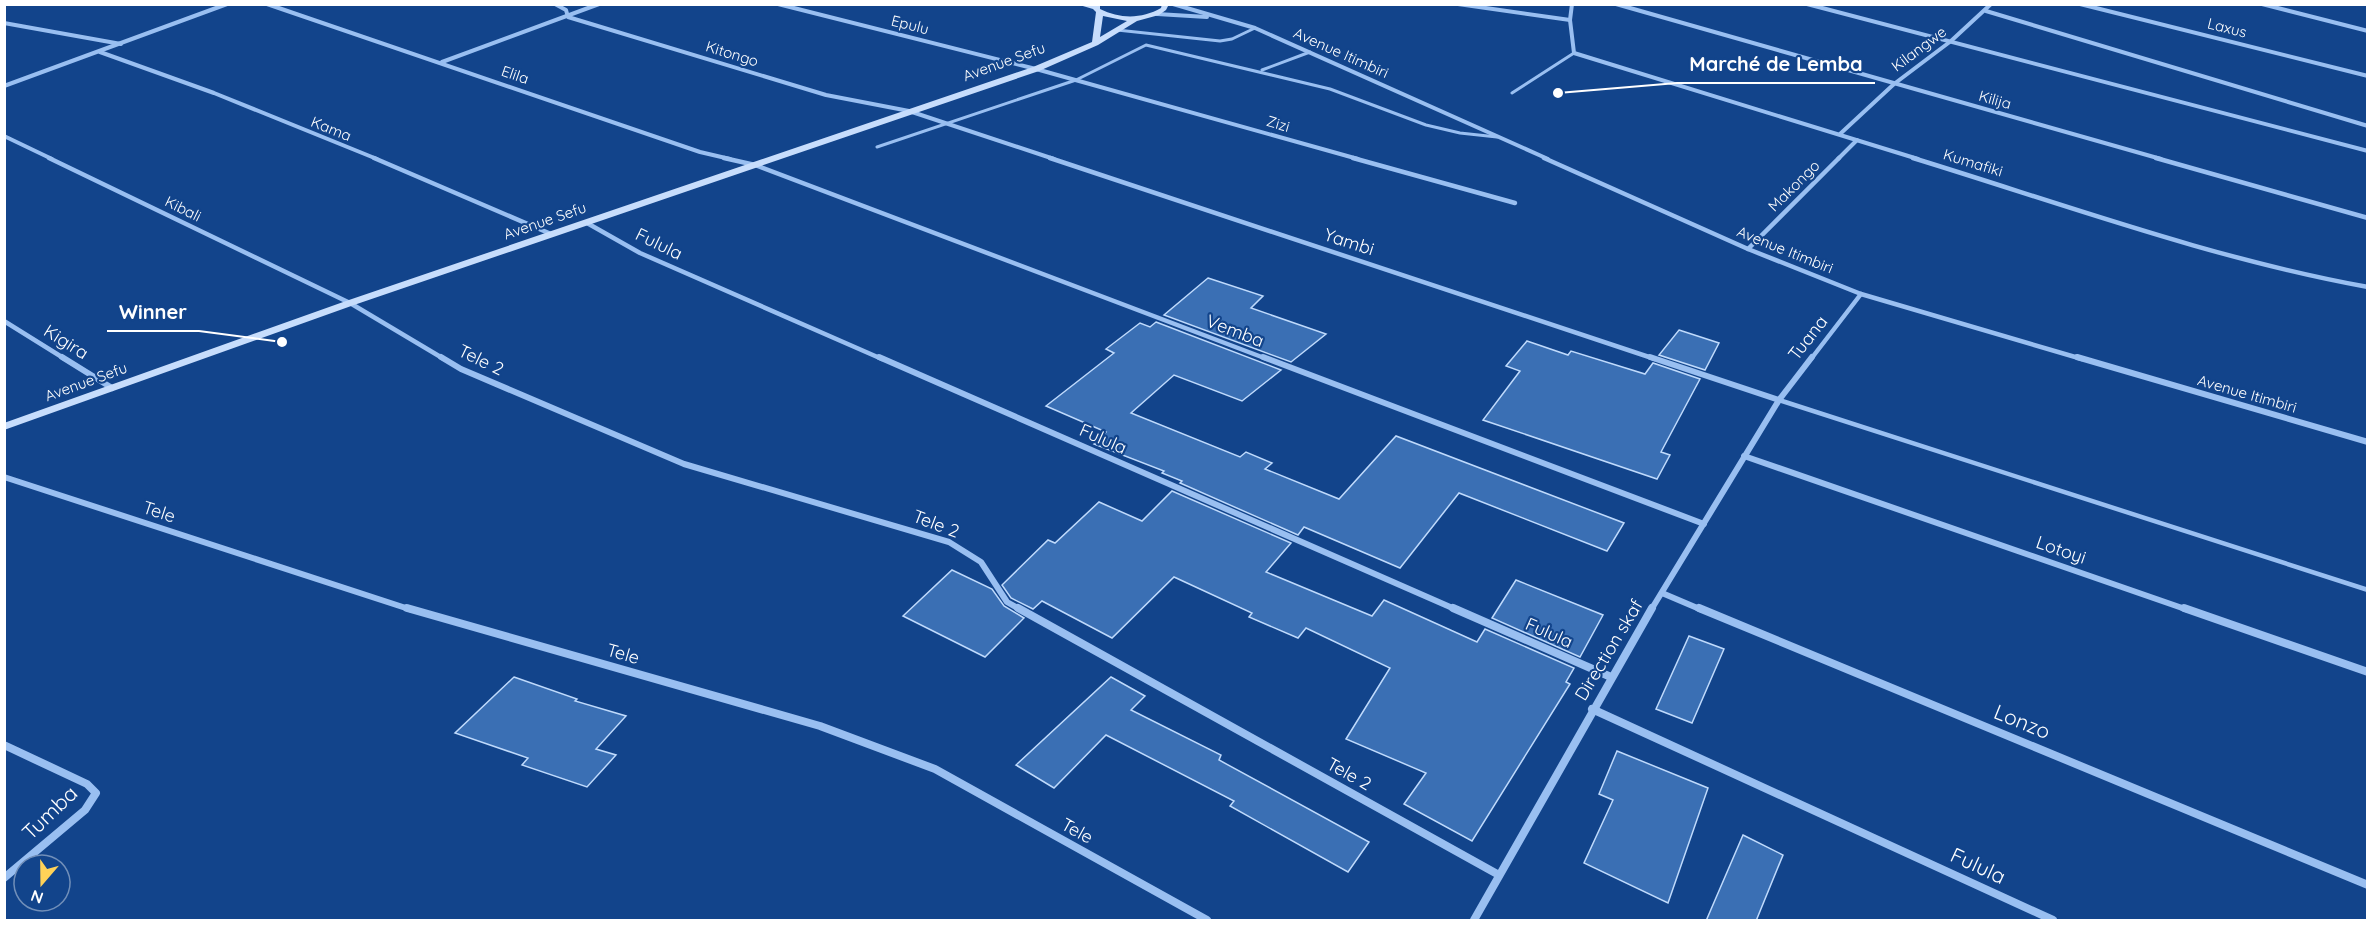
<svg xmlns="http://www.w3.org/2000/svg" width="2372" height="925" viewBox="0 0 2372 925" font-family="Quicksand,sans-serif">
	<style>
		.building { fill: #3a6fb4; stroke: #bfdafc; stroke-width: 1.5 }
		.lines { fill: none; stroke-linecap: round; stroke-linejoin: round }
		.service-far1 { stroke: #99bff1; stroke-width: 3 }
		.service { stroke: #99bff1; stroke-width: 4.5 }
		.minor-far3 { stroke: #99bff1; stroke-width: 4 }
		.minor-far2 { stroke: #99bff1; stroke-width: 4.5 }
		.minor-far1 { stroke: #99bff1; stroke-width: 6 }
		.minor { stroke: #99bff1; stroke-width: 8 }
		.secondary { fill: #c7ddfc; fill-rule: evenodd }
		.labels { text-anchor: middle; stroke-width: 4.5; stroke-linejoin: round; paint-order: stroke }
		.far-street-label { font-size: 15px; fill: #fff; stroke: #12448b }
		.street-label { font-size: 18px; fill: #fff; stroke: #12448b }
		.near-street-label { font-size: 21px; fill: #fff; stroke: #12448b }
		.leader { fill: none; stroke: #fff; stroke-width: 2 }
		.callout-dot { fill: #fff; stroke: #12448b; stroke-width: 2 }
		.callout-label { font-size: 20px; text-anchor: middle; font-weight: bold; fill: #fff; stroke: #12448b; stroke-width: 4.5; stroke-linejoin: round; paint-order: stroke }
	</style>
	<rect width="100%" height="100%" fill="#12448b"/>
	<g class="building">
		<path d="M1208 278 1263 296 1251 308 1326 334 1291 362 1164 315Z"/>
		<path d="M1156 322 1281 370 1242 401 1174 375 1131 413 1240 457 1246 452 1272 463 1265 469 1339 499 1396 436 1624 523 1607 551 1459 493 1400 568 1304 527 1298 535 1180 483 1182 481 1162 473 1164 471 1094 444 1106 432 1046 406 1114 353 1106 349 1140 323 1150 327Z"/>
		<path d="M1679 330 1719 343 1705 370 1659 355Z"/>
		<path d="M1527 341 1568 355 1571 351 1645 374 1653 363 1700 379 1661 452 1670 455 1657 479 1483 420 1520 371 1506 366Z"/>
		<path d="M1172 491 1291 543 1266 572 1372 616 1384 600 1477 642 1485 629 1574 668 1566 682 1570 684 1472 841 1404 804 1426 773 1346 739 1390 668 1306 628 1298 638 1249 617 1252 613 1174 577 1112 638 1042 601 1033 609 1011 598 1002 585 1048 540 1055 543 1099 502 1142 521Z"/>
		<path d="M952 570 992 589 1004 606 1024 618 985 657 903 616Z"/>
		<path d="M1516 580 1603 615 1580 657 1492 618Z"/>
		<path d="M1689 636 1724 649 1692 723 1656 709Z"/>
		<path d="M514 677 577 699 575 701 626 716 596 749 616 755 587 787 522 765 528 758 455 733Z"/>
		<path d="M1111 677 1145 696 1131 710 1221 755 1219 760 1369 842 1348 872 1230 806 1234 801 1106 735 1054 788 1016 765Z"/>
		<path d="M1617 751 1708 788 1668 903 1584 863 1613 800 1599 794Z"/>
		<path d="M1743 835 1783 855 1756 921H1706Z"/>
	</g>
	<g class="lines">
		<g class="service-far1">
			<path d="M1117 30 1220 41 1232 39 1255 28"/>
			<path d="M1262 70 1310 52"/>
			<path d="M1512 93 1574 53"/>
			<path d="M877 147 1076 80 1146 45 1330 89 1426 125 1460 133 1497 137"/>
		</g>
		<path class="service" d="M1779 400 2368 590"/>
		<g class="minor-far3">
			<path d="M267 4 700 152 730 159"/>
			<path d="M555 4 566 10 568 17 826 95 909 111 1054 159"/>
			<path d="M778 4 1036 69 1358 159"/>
			<path d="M1173 4 1255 28 1548 159"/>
			<path d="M1458 4 1570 20"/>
			<path d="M1572 4 1570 20 1574 53 1918 159"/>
			<path d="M1616 4 2161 159"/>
			<path d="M1807 4 2368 151"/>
			<path d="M2080 4 2368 76"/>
			<path d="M2262 4 2368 31"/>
			<path d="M1986 11 2368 126"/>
			<path d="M1157 14 1207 17"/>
			<path d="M4 23 121 44"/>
			<path d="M100 52 214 93 377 159"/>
			<path d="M442 62 599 4"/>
			<path d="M4 86 227 4"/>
			<path d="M1840 134 1894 84 1951 41 1991 4"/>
			<path d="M4 136 52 159"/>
			<path d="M1838 159 1857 140"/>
		</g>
		<g class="minor-far2">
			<path d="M49 158 350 303 444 359"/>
			<path d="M374 158 551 234"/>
			<path d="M724 158 755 165 1267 359"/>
			<path d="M1050 158 1655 359"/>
			<path d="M1353 158 1515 203"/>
			<path d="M1544 158 1748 249 1861 294 2082 359"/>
			<path d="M1913 158C2063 204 2213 259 2368 287"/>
			<path d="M2156 158 2368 218"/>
			<path d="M587 223 640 253 882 359"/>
			<path d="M1748 249 1839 158"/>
			<path d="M4 321 65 359"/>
			<path d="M1811 359 1861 294"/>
		</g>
		<g class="minor-far1">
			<path d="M62 357 112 388"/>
			<path d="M441 357 461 369 684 464 949 542 981 562 1007 602 1021 610"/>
			<path d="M879 357 1457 610"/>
			<path d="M1263 357 1704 524"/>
			<path d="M1650 357 1779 400"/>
			<path d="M2077 357 2368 442"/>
			<path d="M1744 456 2188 610"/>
			<path d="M4 477 412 610"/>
			<path d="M1662 593 1702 610"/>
			<path d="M1651 610 1779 400 1812 357"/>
		</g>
		<g class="minor">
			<path d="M407 608 820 726 935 769 1207 920"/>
			<path d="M1018 608 1499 875"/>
			<path d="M1453 608 1611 677"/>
			<path d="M1699 608 2368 885"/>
			<path d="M2184 608 2368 672"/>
			<path d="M1592 709 2053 920"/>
			<path d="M4 745 87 784 96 793 85 810 4 878"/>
			<path d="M1474 920 1652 608"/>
		</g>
		<path class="secondary" d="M1076 4H1100V9C1120 19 1142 19 1161 8L1162 4H1169L1166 10 1159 15 1137 21 1098 45 1039 71 354 305 4 430V423L346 301 1033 67 1092 42 1096 12 1093 9ZM1103 16 1127 21 1100 37Z"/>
	</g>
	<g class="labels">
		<g class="far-street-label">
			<text transform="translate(910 25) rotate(14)" y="5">Epulu</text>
			<text transform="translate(2227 28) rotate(14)" y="5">Laxus</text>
			<text transform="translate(1919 49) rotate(-37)" y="5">Kilangwe</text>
			<text transform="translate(1341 53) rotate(24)" y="5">Avenue Itimbiri</text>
			<text transform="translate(732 54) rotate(17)" y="5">Kitongo</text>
			<text transform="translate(1004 62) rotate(-20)" y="5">Avenue Sefu</text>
			<text transform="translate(515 75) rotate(19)" y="5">Elila</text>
			<text transform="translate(1995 100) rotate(16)" y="5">Kilija</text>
			<text transform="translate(1278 124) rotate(16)" y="5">Zizi</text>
			<text transform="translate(331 129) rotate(22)" y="5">Kama</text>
			<text transform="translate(1973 163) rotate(17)" y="5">Kumafiki</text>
			<text transform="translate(1794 186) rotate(-45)" y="5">Makongo</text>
			<text transform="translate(183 209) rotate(26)" y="5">Kibali</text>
			<text transform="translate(545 221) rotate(-19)" y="5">Avenue Sefu</text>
			<text transform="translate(1785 250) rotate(22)" y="5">Avenue Itimbiri</text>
			<text transform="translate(86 382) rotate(-20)" y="5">Avenue Sefu</text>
			<text transform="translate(2247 394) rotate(16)" y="5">Avenue Itimbiri</text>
		</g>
		<g class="street-label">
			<text transform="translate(1349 242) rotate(18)" y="6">Yambi</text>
			<text transform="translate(659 244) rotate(26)" y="6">Fulula</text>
			<text transform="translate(1235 331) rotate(21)" y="6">Vemba</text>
			<text transform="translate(1808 338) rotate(-52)" y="6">Tuana</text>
			<text transform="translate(66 342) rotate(32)" y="6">Kigira</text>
			<text transform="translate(481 360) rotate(26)" y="6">Tele 2</text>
			<text transform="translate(1103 439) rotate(24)" y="6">Fulula</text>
			<text transform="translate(159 512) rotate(18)" y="6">Tele</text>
			<text transform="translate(936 524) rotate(21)" y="6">Tele 2</text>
			<text transform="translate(2061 550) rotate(19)" y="6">Lotoyi</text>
			<text transform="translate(1549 633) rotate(24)" y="6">Fulula</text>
			<text transform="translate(1609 650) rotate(-59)" y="6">Direction skaf</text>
			<text transform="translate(623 654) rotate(16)" y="6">Tele</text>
			<text transform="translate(1349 774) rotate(29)" y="6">Tele 2</text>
			<text transform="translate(1077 831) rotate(29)" y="6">Tele</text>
		</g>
		<g class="near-street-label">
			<text transform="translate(2022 722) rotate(22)" y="7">Lonzo</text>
			<text transform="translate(50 813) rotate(-44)" y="7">Tumba</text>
			<text transform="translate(1978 866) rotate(25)" y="7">Fulula</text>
		</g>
	</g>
	<path class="leader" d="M1558 93L1677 83H1875M282 342L199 331H107"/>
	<g class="callout-dot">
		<circle cx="1558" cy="93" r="6"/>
		<circle cx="282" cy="342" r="6"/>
	</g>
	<g class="callout-label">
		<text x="1776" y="71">Marché de Lemba</text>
		<text x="153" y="319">Winner</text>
	</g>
	<rect width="2372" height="925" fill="none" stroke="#ffffff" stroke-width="12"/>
	<g transform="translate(42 883) rotate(200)"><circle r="28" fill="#12448b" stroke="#718fb9" stroke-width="1.5"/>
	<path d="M0-4.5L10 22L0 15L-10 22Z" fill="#ffd258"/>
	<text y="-9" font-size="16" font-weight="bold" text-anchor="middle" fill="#ffffff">N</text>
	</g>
</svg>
